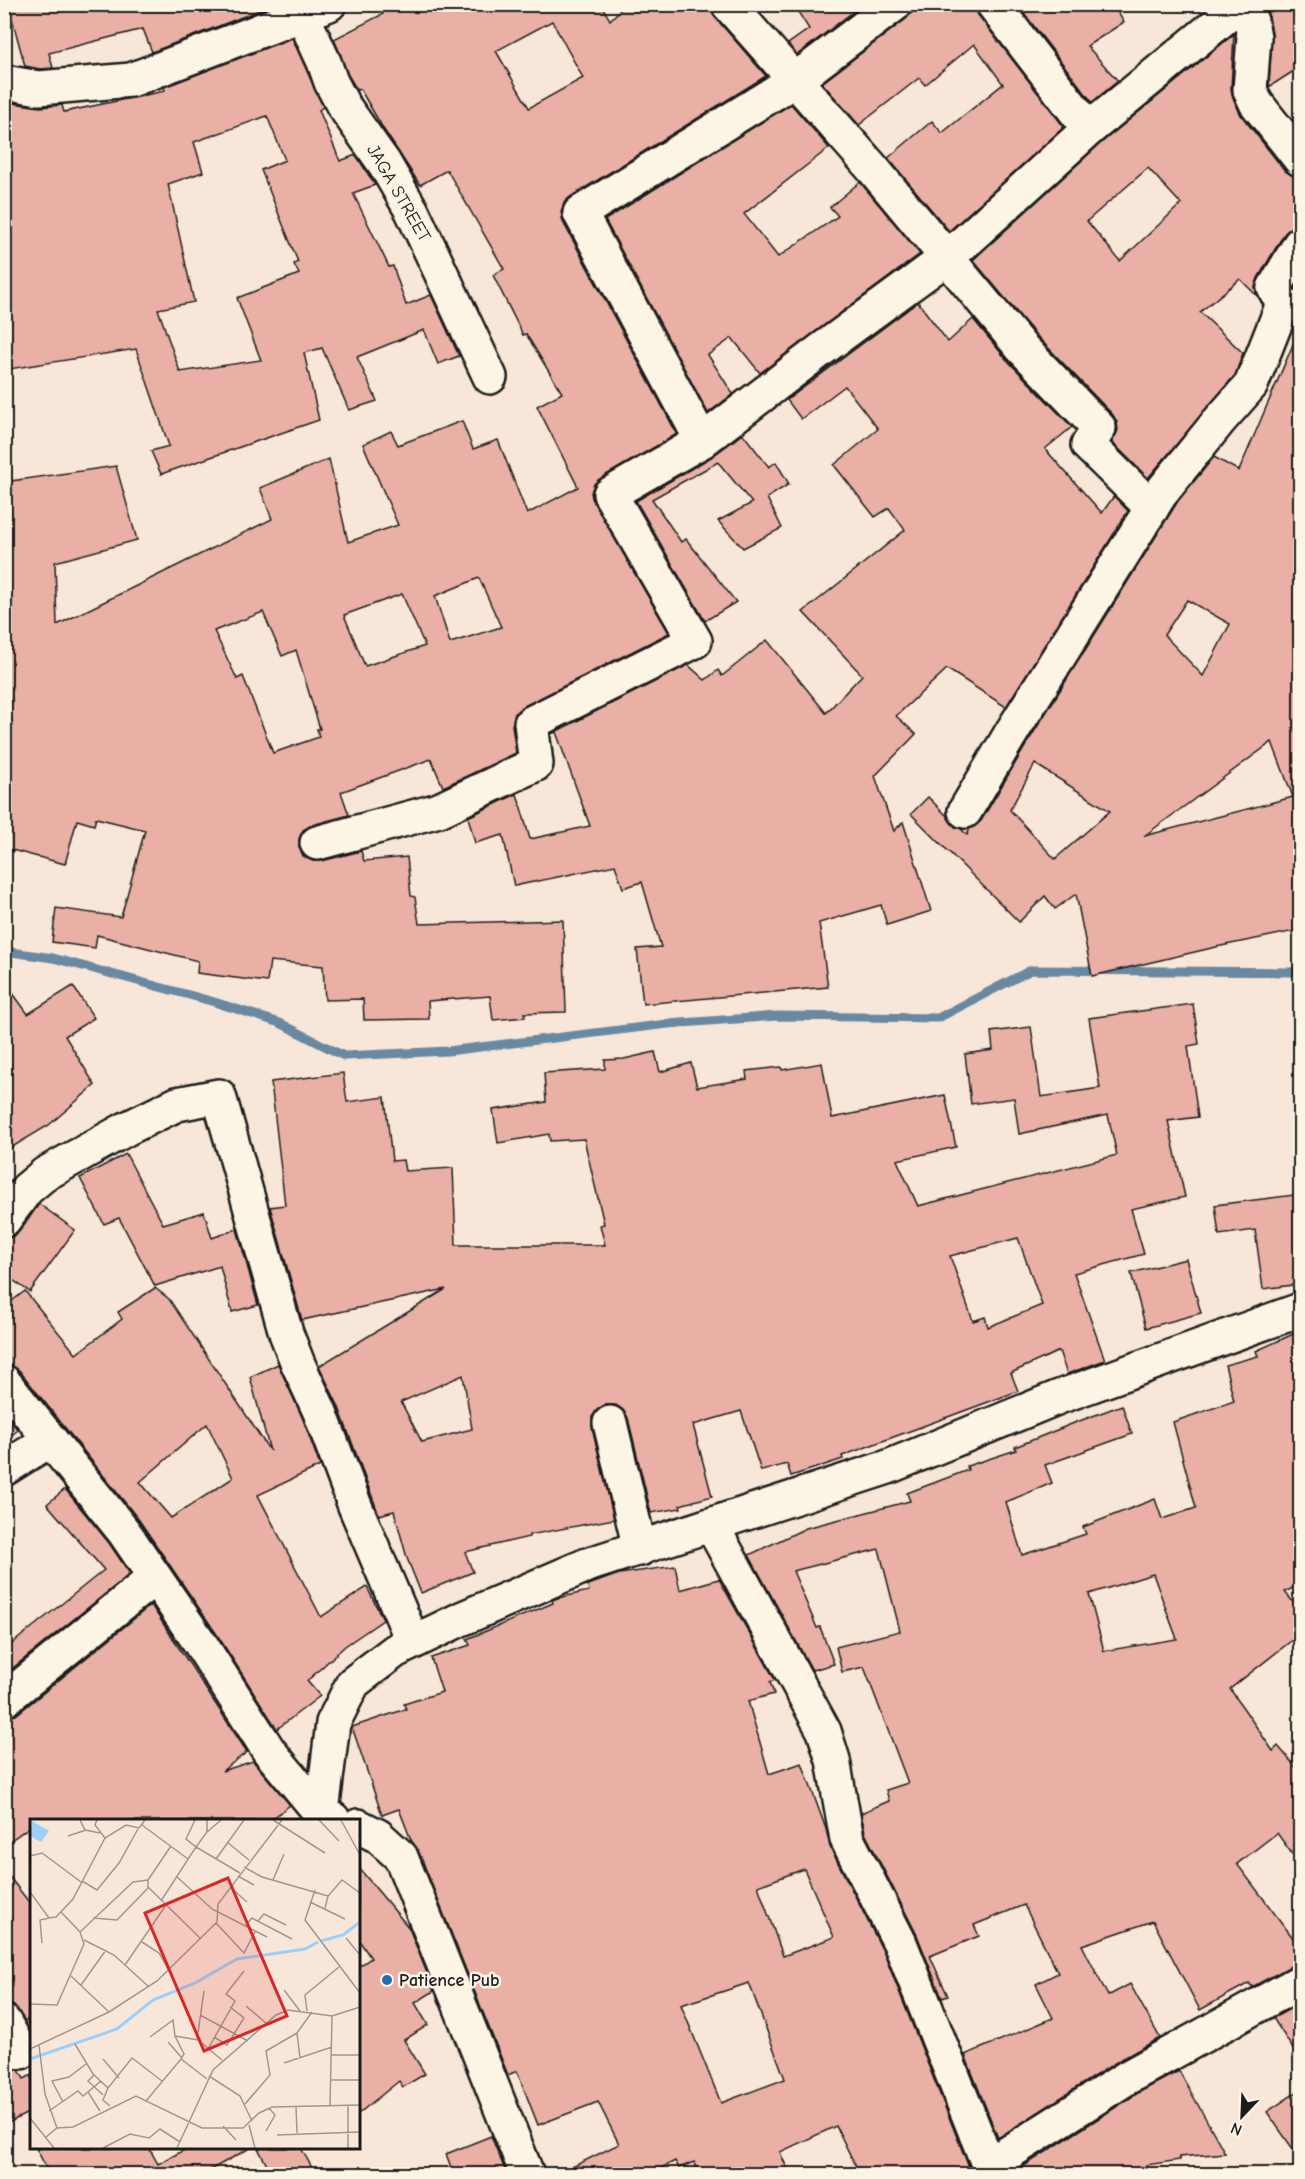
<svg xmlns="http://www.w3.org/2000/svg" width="1305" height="2179" viewBox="0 0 1305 2179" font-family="'Comic Neue',sans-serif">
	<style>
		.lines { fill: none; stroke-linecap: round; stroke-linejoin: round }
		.stream { stroke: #6988a1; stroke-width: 9 }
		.building { fill: #eab0a6; stroke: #1c1c1c; stroke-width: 1.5; fill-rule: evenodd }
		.street-casing { stroke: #1c1c1c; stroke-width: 38 }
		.street { stroke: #fcf5e5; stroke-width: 33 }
		.poi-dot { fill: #1f6fb2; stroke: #fcf5e5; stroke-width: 2 }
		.labels { text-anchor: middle; stroke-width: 5; stroke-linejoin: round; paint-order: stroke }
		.street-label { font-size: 18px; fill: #1c1c1c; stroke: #fcf5e5 }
		.poi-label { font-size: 18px; font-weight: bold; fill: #1c1c1c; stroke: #fcf5e5; text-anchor: start }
		.inset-river { fill: none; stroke: #9cd0fa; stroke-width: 3 }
		.inset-road { fill: none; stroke: #a0968d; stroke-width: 1.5 }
		.view { fill: #d62828; fill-opacity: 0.15; stroke: #d62828; stroke-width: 3 }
		.inset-edge { fill: none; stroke: #1c1c1c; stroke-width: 3 }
	</style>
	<rect width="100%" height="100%" fill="#f8e7d8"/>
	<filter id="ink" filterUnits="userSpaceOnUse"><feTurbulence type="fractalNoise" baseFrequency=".0167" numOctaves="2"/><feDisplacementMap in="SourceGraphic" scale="12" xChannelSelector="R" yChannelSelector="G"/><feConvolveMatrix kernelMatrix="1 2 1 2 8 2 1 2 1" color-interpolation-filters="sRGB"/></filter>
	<g filter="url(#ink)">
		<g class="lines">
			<path class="stream" d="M4 951 53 958 211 1001 280 1023 344 1056 448 1051 668 1024 777 1016 938 1018 1031 970 1300 972"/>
		</g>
		<g class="building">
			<path d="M8 4H275L152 52 143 29 49 53 53 68 40 69 25 66Z"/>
			<path d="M378 4H601L610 20 626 4H710L714 16 766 76 570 197 564 203 561 212 563 222 677 434 601 478 594 484 591 493 594 503 669 633 522 707 515 714 512 725 516 753 443 787 431 759 341 792 349 815 312 825 303 830 299 839V847L303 856 313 861H322L361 851 364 861 407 857 411 896 415 897 419 924 563 920 566 1012 524 1013 525 1017 493 1020 490 996 428 1001 429 1019 364 1020 363 999 325 1000 323 966 270 961 267 982 197 973 198 961 97 935 95 948 52 942 56 908 121 917 145 830 96 818 94 825 77 820 65 864 4 848V482L116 466 137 540 55 562 57 625 272 519 260 488 329 459 348 542 398 525 363 444 391 431 398 445 462 421 473 449 498 440 527 514 578 487 537 406 562 393 526 334 523 335 493 275 504 269 447 170 420 185 384 130 360 89 357 90 348 75 334 39 383 14ZM552 21 583 78 529 108 496 51ZM479 578 501 627 450 643 435 596ZM402 594 425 646 365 666 344 615ZM263 612 282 656 296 650 320 729H317L319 737 273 753 243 676 237 679 214 631Z"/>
			<path d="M793 4H863L797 55 788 44 809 29Z"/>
			<path d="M913 4H975L978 15 1064 127 949 231 888 158 932 121 942 133 1003 84 974 44 925 85 919 78 859 125 822 83 906 19 912 12Z"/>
			<path d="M1017 4H1112L1124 22 1087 46 1118 81 1092 102Z"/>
			<path d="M1263 4H1300V67L1269 87 1272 34 1269 17Z"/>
			<path d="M1234 34 1231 89 1233 98 1241 115 1285 171 1293 176 1300 177V225L1291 227 1284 234 1258 278 1255 287 1257 296 1240 279 1200 312 1243 353 1235 375 1148 478 1112 442 1118 430 1117 422 1113 415 1035 334 973 260 1101 143ZM1148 168 1181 204 1120 261 1087 221Z"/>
			<path d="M292 38 323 107 319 110 340 161 356 155 375 185 353 193 389 267 393 266 406 305 431 295 459 356 438 364 424 330 357 357 377 401 349 410 322 348 304 353 319 420 161 474 151 451 169 446 136 349 9 369 4 348V104L13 103 40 107 62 105 64 112 165 91 164 87ZM267 116 285 160 261 170 298 262 294 264 299 274 237 298 261 360 180 372 158 309 194 302 168 184 203 172 194 142Z"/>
			<path d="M791 104 829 148 744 214 778 257 838 216 830 207 860 182 920 254 760 373 732 338 708 355 733 394 708 413 605 220Z"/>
			<path d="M918 302 948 342 973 319 1007 360 1072 427 1045 449 1102 513 1114 496 1128 511 1006 707 947 669 896 716 916 734 875 776 894 831 903 822 931 911 887 925 881 905 819 923 828 987 643 1004 637 949 661 947 642 882 623 888 615 865 514 886 503 835 475 843 468 817 517 794 530 839 590 826 556 732 551 734 688 665 705 680 718 670 722 676 767 640 826 713 862 675 803 612 905 530 889 508 875 517 834 465 878 429 845 386 801 419 787 400Z"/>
			<path d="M1300 311V930L1216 947 1092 976 1076 894 1055 909 1045 896 1019 922 911 814 928 797 947 816 955 827 960 828 967 835 970 828 981 821 1029 740 1178 501 1214 457 1239 471 1297 335 1293 330ZM1187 600 1230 624 1203 676 1164 635ZM1272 742 1293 797 1144 836ZM1035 764 1110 811 1055 859 1010 810Z"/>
			<path d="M743 434 769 467 776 462 789 484 767 498 782 528 743 548 718 521 752 503 718 462 652 499 681 542 686 539 736 602 705 621 636 501 711 457Z"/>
			<path d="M4 981 28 1014 73 986 94 1018 65 1036 95 1085 49 1125 4 1152Z"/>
			<path d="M1193 1004 1199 1044 1188 1046 1198 1117 1168 1121 1185 1197 1131 1209 1144 1254 1074 1273 1105 1360 1067 1374 1059 1351 1011 1373 1018 1391 842 1456 843 1459 791 1476 787 1464 761 1471 741 1411 693 1425 712 1496 680 1505 681 1508 651 1513 628 1418 623 1410 616 1405H605L597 1410 592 1417V1427L614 1519 529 1535V1537L465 1552 473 1572 421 1593 407 1558 394 1511 379 1515 338 1405 319 1366 446 1289 302 1320 270 1207 285 1205 271 1082 343 1073 347 1102 385 1097 392 1161 403 1160 405 1171 453 1168 456 1245H605L600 1225 604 1224 584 1139 550 1141 549 1134 498 1143 493 1110 546 1102 544 1073 605 1069V1060L624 1059 655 1052 660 1072 691 1063 697 1087 747 1079 746 1071 781 1067 782 1070 822 1063 832 1118 945 1095 956 1147 897 1160 918 1206 1117 1155 1108 1115 1019 1134 1014 1098 971 1104 965 1054 993 1050 991 1032 1031 1027 1041 1097 1100 1088 1089 1018ZM1018 1238 1042 1305 988 1327 985 1317 973 1321 950 1256ZM463 1375 472 1429 422 1442 401 1402Z"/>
			<path d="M126 1154 163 1224 204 1212 212 1238 237 1229 258 1305 232 1312 220 1266 155 1286 119 1218 104 1224 80 1178Z"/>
			<path d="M1294 1195 1300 1242V1284L1263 1289 1255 1230 1219 1235 1215 1205Z"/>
			<path d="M39 1204 75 1230 30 1292 4 1274V1238L12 1237 19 1232Z"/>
			<path d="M1186 1259 1201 1313 1146 1328 1131 1273Z"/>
			<path d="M155 1288 169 1299 270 1451 250 1377 278 1364 303 1419 320 1466 258 1495 321 1617 367 1587 383 1620 345 1646 307 1681 320 1696 277 1729 216 1633 139 1520 19 1370 11 1365 4 1364V1307L25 1291 76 1354 122 1319 118 1312ZM207 1424 233 1478 171 1518 140 1482Z"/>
			<path d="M1300 1331V1584L1285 1592 1300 1611V1634L1230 1689 1273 1751 1278 1746 1300 1772V1865L1277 1833 1237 1864 1300 1947V1963L1291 1966 1252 1987 1249 1983 1200 2010 1153 1921 1082 1945 1108 1996 1130 1984 1160 2038 1118 2061 998 2138 965 2055 1053 2018 1036 1984 1058 1973 1024 1905 974 1925 979 1936 930 1956 948 1996 942 1998 917 1935 865 1833 861 1813 889 1801 886 1790 908 1783 864 1667 842 1672 836 1647 900 1631 879 1549 793 1571 817 1628 820 1627 834 1664 812 1670 749 1555 806 1528 910 1501 907 1493 968 1470 967 1466 1016 1450 1015 1447 1074 1423 1122 1405 1132 1434 1045 1465 1052 1483 1006 1502 1022 1555 1086 1534 1083 1527 1155 1499 1162 1519 1196 1508 1173 1422 1234 1401 1225 1365 1258 1356 1256 1351ZM1153 1574 1177 1639 1104 1651 1089 1594Z"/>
			<path d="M4 1413 18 1430 4 1441Z"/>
			<path d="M65 1489 109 1543 130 1574 4 1675V1650L104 1570 47 1504Z"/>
			<path d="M675 1566 680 1590 719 1579 775 1680 770 1682 774 1694 748 1701 769 1774 802 1763 826 1829 830 1847 883 1951 972 2175H860L836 2126 780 2152 790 2175H700L694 2162 679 2168 675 2161 647 2175H556L619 2144 598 2102 538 2125 517 2071 508 2075 418 1850 411 1840 399 1809 382 1815 352 1727 406 1709 404 1704 442 1692 431 1658 470 1645 467 1639 553 1603 552 1600 558 1598 589 1591 588 1585 594 1583 619 1574ZM804 1869 834 1937 783 1956 758 1886ZM749 1983 785 2079 721 2103 681 2005Z"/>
			<path d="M151 1605 247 1752 222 1771 253 1761 290 1805 269 1821H32V1825L4 1845V1718L16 1715Z"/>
			<path d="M358 1867 409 1928 434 1991 415 2003 428 2025 404 2040 425 2074 403 2087 399 2081 358 2114V1967L371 1958 358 1939Z"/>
			<path d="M4 1870 32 1906V2016L25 2021 14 2006 4 2003Z"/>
			<path d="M1299 2004 1300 2007V2060L1273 2018Z"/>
			<path d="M4 2061 11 2068 19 2070 24 2079 32 2075V2111L4 2125Z"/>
			<path d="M1179 2071 1225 2153 1179 2157 1180 2160 1146 2165 1150 2175H1010L1138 2093Z"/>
			<path d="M1300 2090V2159L1267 2112Z"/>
			<path d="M491 2136 507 2175H454L446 2154Z"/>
			<path d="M36 2148H149L158 2164 188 2148H250L201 2175H50Z"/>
			<path d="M258 2148H301L316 2175H272Z"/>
		</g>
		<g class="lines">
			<defs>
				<g id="street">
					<path d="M728 4 874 170 1021 347 1099 428 1088 445 1152 508"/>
					<path d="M993 4 1089 129"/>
					<path d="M1241 4 1251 21 1254 37 1250 90 1256 103 1300 159"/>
					<path d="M302 14 324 62 331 82 343 105 384 163 412 211 490 377"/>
					<path d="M4 82 39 88 131 80 329 4"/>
					<path d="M702 441 580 213 795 80 895 4"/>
					<path d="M965 811 1013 730 1163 490 1219 421 1251 385 1283 304 1274 288 1300 244"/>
					<path d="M317 843 439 810 536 764 531 723 695 641 610 494 702 441 821 350 948 257 1089 129 1241 4"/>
					<path d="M4 1220 27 1189 45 1174 126 1129 177 1104 219 1096 286 1333 298 1364 320 1412 355 1506 413 1642"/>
					<path d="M4 1382 124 1532 200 1643 269 1751 323 1816 333 1819"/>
					<path d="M610 1423 640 1549"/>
					<path d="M4 1469 50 1440"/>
					<path d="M712 1526 824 1731 833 1760 847 1839 900 1943 992 2174"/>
					<path d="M4 1700 154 1578"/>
					<path d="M321 1820 333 1723 353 1683 395 1651 461 1619 587 1565 888 1467 1059 1397 1300 1310"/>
					<path d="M358 1826 378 1836 401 1857 527 2174"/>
					<path d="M4 2022 21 2052"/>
					<path d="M988 2166 1128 2077 1300 1982"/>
				</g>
			</defs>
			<use href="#street" class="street-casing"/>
			<use href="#street" class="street"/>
		</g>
	</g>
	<circle class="poi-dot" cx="387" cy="1980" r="6"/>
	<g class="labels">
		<g class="street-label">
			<text transform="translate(399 193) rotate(60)" y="6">JAGA STREET</text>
		</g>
		<g class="poi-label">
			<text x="399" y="1986">Patience Pub</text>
		</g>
	</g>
	<g transform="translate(30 1819)">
		<rect width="330" height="330" fill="#f8e7d8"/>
		<path d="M2 2 19 12 11 23 0 17Z" fill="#9cd0fa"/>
		<path class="inset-river" d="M291 122 313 116 330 103M0 240 87 210 123 181 165 164 207 140 275 130 288 123"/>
		<path class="inset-road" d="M50 1 55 11 70 14M67 1 65 6 75 19M177 1V13L166 28 210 54M243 1 295 34M289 1 309 22M311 1 330 36M112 6 158 40M177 13 191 1M38 17 56 11M197 23 219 41M141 27 118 61V68L171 120M0 37 12 34 51 63M186 40 214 1M214 48 232 58 298 77M208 57 224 66M147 58 182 90 237 118M243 61 254 35M52 62 67 71 89 44 108 10M200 68 217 83M285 71 275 101 330 174M0 73 19 99 26 98 43 80 75 19 96 6 109 9 115 1M131 82 166 28 156 20 165 1M280 83 315 100M295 89 298 77 312 61 330 74M63 99 87 101 118 69M228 102 234 95 256 106M186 104 214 134 225 113M215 107 222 99 262 120M50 113 103 63 118 61M316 119 330 136M54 121 84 136 119 168M112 123 129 134 138 150M12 124 10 101 19 99M95 146 136 86M41 157 79 193M51 166 76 131M254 171 270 192M0 185 27 186 54 125 50 113 31 93M216 187 237 205M277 192 275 176 309 148M170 196 218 222M145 217 168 221 192 241M120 218 143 201 145 217 154 235 151 240M184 218 197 226 214 199 200 188M167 221 174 172M138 223 152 239M45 225 63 255 78 269 73 281 80 287M9 226 15 275 27 309M0 230 79 193 127 162 187 103 188 85 252 1M178 230 205 182 196 175 214 152M302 236H330M270 239 267 214 282 193M73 240 89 259M254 244 302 228M64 256 58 262 73 276M179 257 210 277 222 302M301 261H330M78 269 102 239 132 262M116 282 151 240 177 260M33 283 22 262 39 258 56 245M215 285 240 256 236 232 267 214M300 286 302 197M266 287 267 314M19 292 48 272 53 277 58 273M70 292 58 273 71 262M0 299 24 329M219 306 225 329M193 307 206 321M236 312 245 296 239 289M247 316 330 313M16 318 27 309 43 308 106 277 172 309H213L229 294 242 288 330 286M73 329 100 315 119 319 130 310 150 323M147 329 183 251 246 196 258 191 302 197 330 188M318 329V286"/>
		<path class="view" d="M198 59 257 197 174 232 115 94Z"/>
		<rect width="330" height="330" class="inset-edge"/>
	</g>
	<rect width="1305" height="2179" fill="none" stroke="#fcf5e5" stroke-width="24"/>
	<rect x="12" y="12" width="1281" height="2155" fill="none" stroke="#1c1c1c" stroke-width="2" filter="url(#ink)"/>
	<g transform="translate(1242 2116) rotate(203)" stroke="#fcf5e5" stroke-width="4.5" paint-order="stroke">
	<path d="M0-4.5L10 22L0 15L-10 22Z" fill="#1c1c1c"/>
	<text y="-9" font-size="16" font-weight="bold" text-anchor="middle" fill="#1c1c1c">N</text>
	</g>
</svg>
